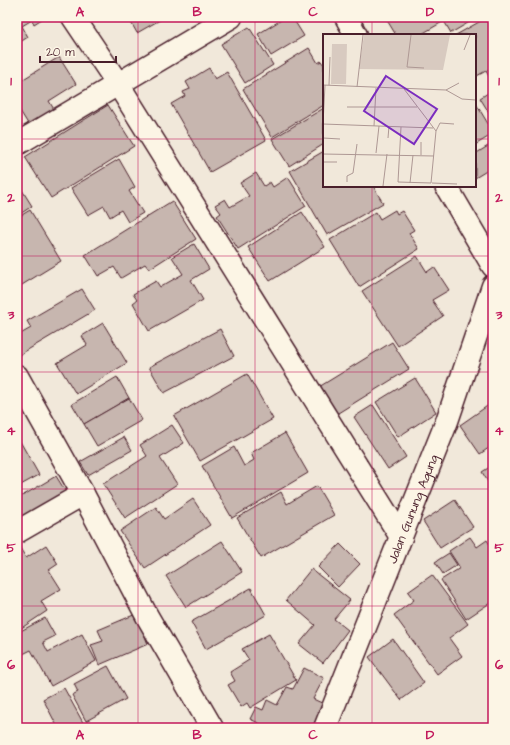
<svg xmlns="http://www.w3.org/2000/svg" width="510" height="745" viewBox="0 0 510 745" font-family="'Architects Daughter',sans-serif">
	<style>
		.building { fill: #c7b6af; stroke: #4a1f2b }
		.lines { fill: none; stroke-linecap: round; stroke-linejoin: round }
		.minor-casing { stroke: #4a1f2b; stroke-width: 25 }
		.minor { stroke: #fcf5e5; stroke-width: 22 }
		.grid { fill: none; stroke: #c2185b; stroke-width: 1; stroke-opacity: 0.55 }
		.labels { text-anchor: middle; stroke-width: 3.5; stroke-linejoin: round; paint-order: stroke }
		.street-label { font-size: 13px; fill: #4a1f2b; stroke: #fcf5e5 }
		.inset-road { fill: none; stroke: #ae9894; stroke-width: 1 }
		.view { fill: #7b2cbf; fill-opacity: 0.15; stroke: #7b2cbf; stroke-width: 2 }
		.inset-edge { fill: none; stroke: #4a1f2b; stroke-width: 2 }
		.neatline { fill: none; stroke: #c2185b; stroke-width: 1.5 }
		.grid-label { font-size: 13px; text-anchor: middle; font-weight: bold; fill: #c2185b }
	</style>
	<rect width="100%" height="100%" fill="#f1e8da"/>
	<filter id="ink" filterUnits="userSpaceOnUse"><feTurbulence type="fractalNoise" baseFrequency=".025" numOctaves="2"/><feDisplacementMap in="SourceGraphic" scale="8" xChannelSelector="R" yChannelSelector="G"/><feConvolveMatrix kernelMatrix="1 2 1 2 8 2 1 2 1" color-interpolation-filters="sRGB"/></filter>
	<g filter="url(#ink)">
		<g class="building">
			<path d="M17 17H45L34 24 32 20 22 26 28 37 17 44Z"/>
			<path d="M128 17H165L137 33Z"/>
			<path d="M286 17H292L304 36 271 56 258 34Z"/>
			<path d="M385 17H478L451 33 444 21 420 35H396Z"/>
			<path d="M486 18 493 29V67L475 77V35H456Z"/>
			<path d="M249 27 273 65 245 83 221 44Z"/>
			<path d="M309 48 318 63 321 61 324 65V105L272 137 243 89Z"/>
			<path d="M59 57 76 84 49 101 55 111 30 127 17 106V83Z"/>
			<path d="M209 68 215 79 227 72 266 140 210 172 171 104 185 96 183 92 190 89 186 82Z"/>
			<path d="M493 68V84L486 71Z"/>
			<path d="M493 90V119L480 98Z"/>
			<path d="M475 102 493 132V134L475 145Z"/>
			<path d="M108 105 134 146 51 198 25 157Z"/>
			<path d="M324 108V144L289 166 272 139Z"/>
			<path d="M493 143V167L475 178V154Z"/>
			<path d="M324 151V186H373L383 203 327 235 290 171Z"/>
			<path d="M119 159 135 187 129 191 143 213 128 222 121 210 110 217 104 206 88 215 71 188Z"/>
			<path d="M256 173 264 186 270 182 273 187 288 177 306 206 238 249 217 216 221 213 215 205 225 199 230 207 249 196 240 183Z"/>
			<path d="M17 182 32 206 17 216Z"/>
			<path d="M172 201 196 239 149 269 145 264 121 278 114 267 98 276 85 255Z"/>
			<path d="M30 210 61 261 17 288V218Z"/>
			<path d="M395 210 397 214 402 211 414 230 409 233 419 249 359 287 330 240 376 212 380 219Z"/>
			<path d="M302 212 325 247 270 281 248 247Z"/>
			<path d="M194 244 209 269 191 280 203 300 149 331 133 303 137 300 133 294 156 281 160 287 183 274 172 257Z"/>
			<path d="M417 256 427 272 434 267 449 290 432 300 443 316 398 346 362 291Z"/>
			<path d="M82 289 95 310 19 355 17 352V336L31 328 27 321Z"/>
			<path d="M103 323 127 363 76 394 57 363 87 345 82 336Z"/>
			<path d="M220 329 234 356 164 393 149 367Z"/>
			<path d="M392 342 409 369 330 418 314 390Z"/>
			<path d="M247 374 273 419 200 461 174 416Z"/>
			<path d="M117 377 129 398 84 424 72 404Z"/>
			<path d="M415 378 436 412 398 437 376 402Z"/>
			<path d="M129 398 142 420 97 446 84 424Z"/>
			<path d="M493 402V445L480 454 460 425Z"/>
			<path d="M373 405 406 457 388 469 354 417Z"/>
			<path d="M172 425 184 443 160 458 177 484 125 518 103 484 147 456 140 445Z"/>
			<path d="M285 433 308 473 232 518 202 466 234 447 244 466 254 460 251 453Z"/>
			<path d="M17 436 39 475 17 487Z"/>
			<path d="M124 437 132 450 88 475 80 462Z"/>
			<path d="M493 465V490L482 472Z"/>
			<path d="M56 476 69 497 21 525 17 518V499Z"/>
			<path d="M317 486 334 515 261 558 237 518 281 492 287 504Z"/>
			<path d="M193 499 210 525 145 568 120 531 156 507 164 519Z"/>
			<path d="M455 500 473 527 440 548 423 521Z"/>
			<path d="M470 537 477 547 487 540 493 550V601L466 619 441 580 460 568 449 551Z"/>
			<path d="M222 541 242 572 186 607 166 576Z"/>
			<path d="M17 543 26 558 46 545 58 564 49 570 61 589 41 601 47 611 17 631Z"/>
			<path d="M340 544 360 564 338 587 318 567Z"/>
			<path d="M449 553 457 565 443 574 435 562Z"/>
			<path d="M311 569 350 600 334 619 348 630 323 663 299 644 315 625 286 600Z"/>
			<path d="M432 575 468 624 449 638 462 656 437 674 394 615 414 600 408 592Z"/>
			<path d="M251 588 266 615 206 649 191 622Z"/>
			<path d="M136 614 148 644 99 665 91 645 103 641 98 630Z"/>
			<path d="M45 618 55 636 43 642 48 652 82 634 96 661 51 686 31 650 19 656 17 653V633Z"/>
			<path d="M269 634 296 680 250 708 247 703 241 707 228 685 235 681 230 672 249 660 242 649Z"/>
			<path d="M393 639 424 683 401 700 369 657Z"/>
			<path d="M108 666 126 699 86 721 72 695 78 692 74 684Z"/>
			<path d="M304 668 324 678 313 699 324 704 312 728H269L250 719 256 707 263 710 267 700 277 705 287 687 293 689Z"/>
			<path d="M64 688 86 728H58L43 699Z"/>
		</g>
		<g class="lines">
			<defs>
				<g id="minor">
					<path d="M73 17 118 84 401 537"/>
					<path d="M346 17 356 35"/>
					<path d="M17 144 231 17"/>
					<path d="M446 186 493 266"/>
					<path d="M17 376 83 494 147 616 212 728"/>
					<path d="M17 532 83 494"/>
					<path id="s1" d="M325 728 447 421 493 286"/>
				</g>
			</defs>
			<use href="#minor" class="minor-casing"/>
			<use href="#minor" class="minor"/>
		</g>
	</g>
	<path class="grid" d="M138 17V728M255 17V728M372 17V35M17 139H324M475 139H493M372 186V728M17 256H493M17 372H493M17 489H493M17 606H493"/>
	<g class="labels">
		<g class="street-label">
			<text dy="5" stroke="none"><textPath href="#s1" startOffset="236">Jalan Gunung Agung</textPath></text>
		</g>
	</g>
	<g transform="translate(323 34)">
		<rect width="153" height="153" fill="#f1e8da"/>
		<path d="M41 1H127L120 36 36 35ZM9 10H24L23 50H8Z" fill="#d8cac0"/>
		<path class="inset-road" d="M88 1 84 33 101 34M141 16 147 1M0 51 123 56 139 65 153 66M6 51 7 23M34 53 40 1M123 56 136 49M24 73H94M0 90 110 94M0 90 2 51M51 92 53 54M78 93 75 148 108 149 113 97 81 55M113 97 117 89 131 90M0 104 17 105M65 104 66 92M53 119 56 92M0 120 111 122M98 121V108M0 128H14M24 148V142L30 139 34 110M87 149 90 121M109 149 134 150M60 152 64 120"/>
		<path class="view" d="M63 42 114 75 91 110 41 77Z"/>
		<rect width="153" height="153" class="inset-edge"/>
	</g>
	<rect width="510" height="745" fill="none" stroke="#fcf5e5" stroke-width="44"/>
	<path d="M40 56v6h76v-6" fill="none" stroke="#4a1f2b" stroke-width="2"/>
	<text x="46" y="56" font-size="12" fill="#4a1f2b" stroke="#fcf5e5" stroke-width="3" paint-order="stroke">20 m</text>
	<rect x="22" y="22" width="466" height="701" class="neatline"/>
	<g class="grid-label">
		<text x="80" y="16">A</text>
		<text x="197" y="16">B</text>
		<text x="313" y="16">C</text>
		<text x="430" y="16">D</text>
		<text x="11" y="85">1</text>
		<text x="499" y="85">1</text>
		<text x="11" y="202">2</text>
		<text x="499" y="202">2</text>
		<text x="11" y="319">3</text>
		<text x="499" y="319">3</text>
		<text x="11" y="435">4</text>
		<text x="499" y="435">4</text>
		<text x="11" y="552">5</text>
		<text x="499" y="552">5</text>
		<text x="11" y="669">6</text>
		<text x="499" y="669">6</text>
		<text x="80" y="739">A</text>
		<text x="197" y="739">B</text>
		<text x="313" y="739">C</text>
		<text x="430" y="739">D</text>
	</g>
</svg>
